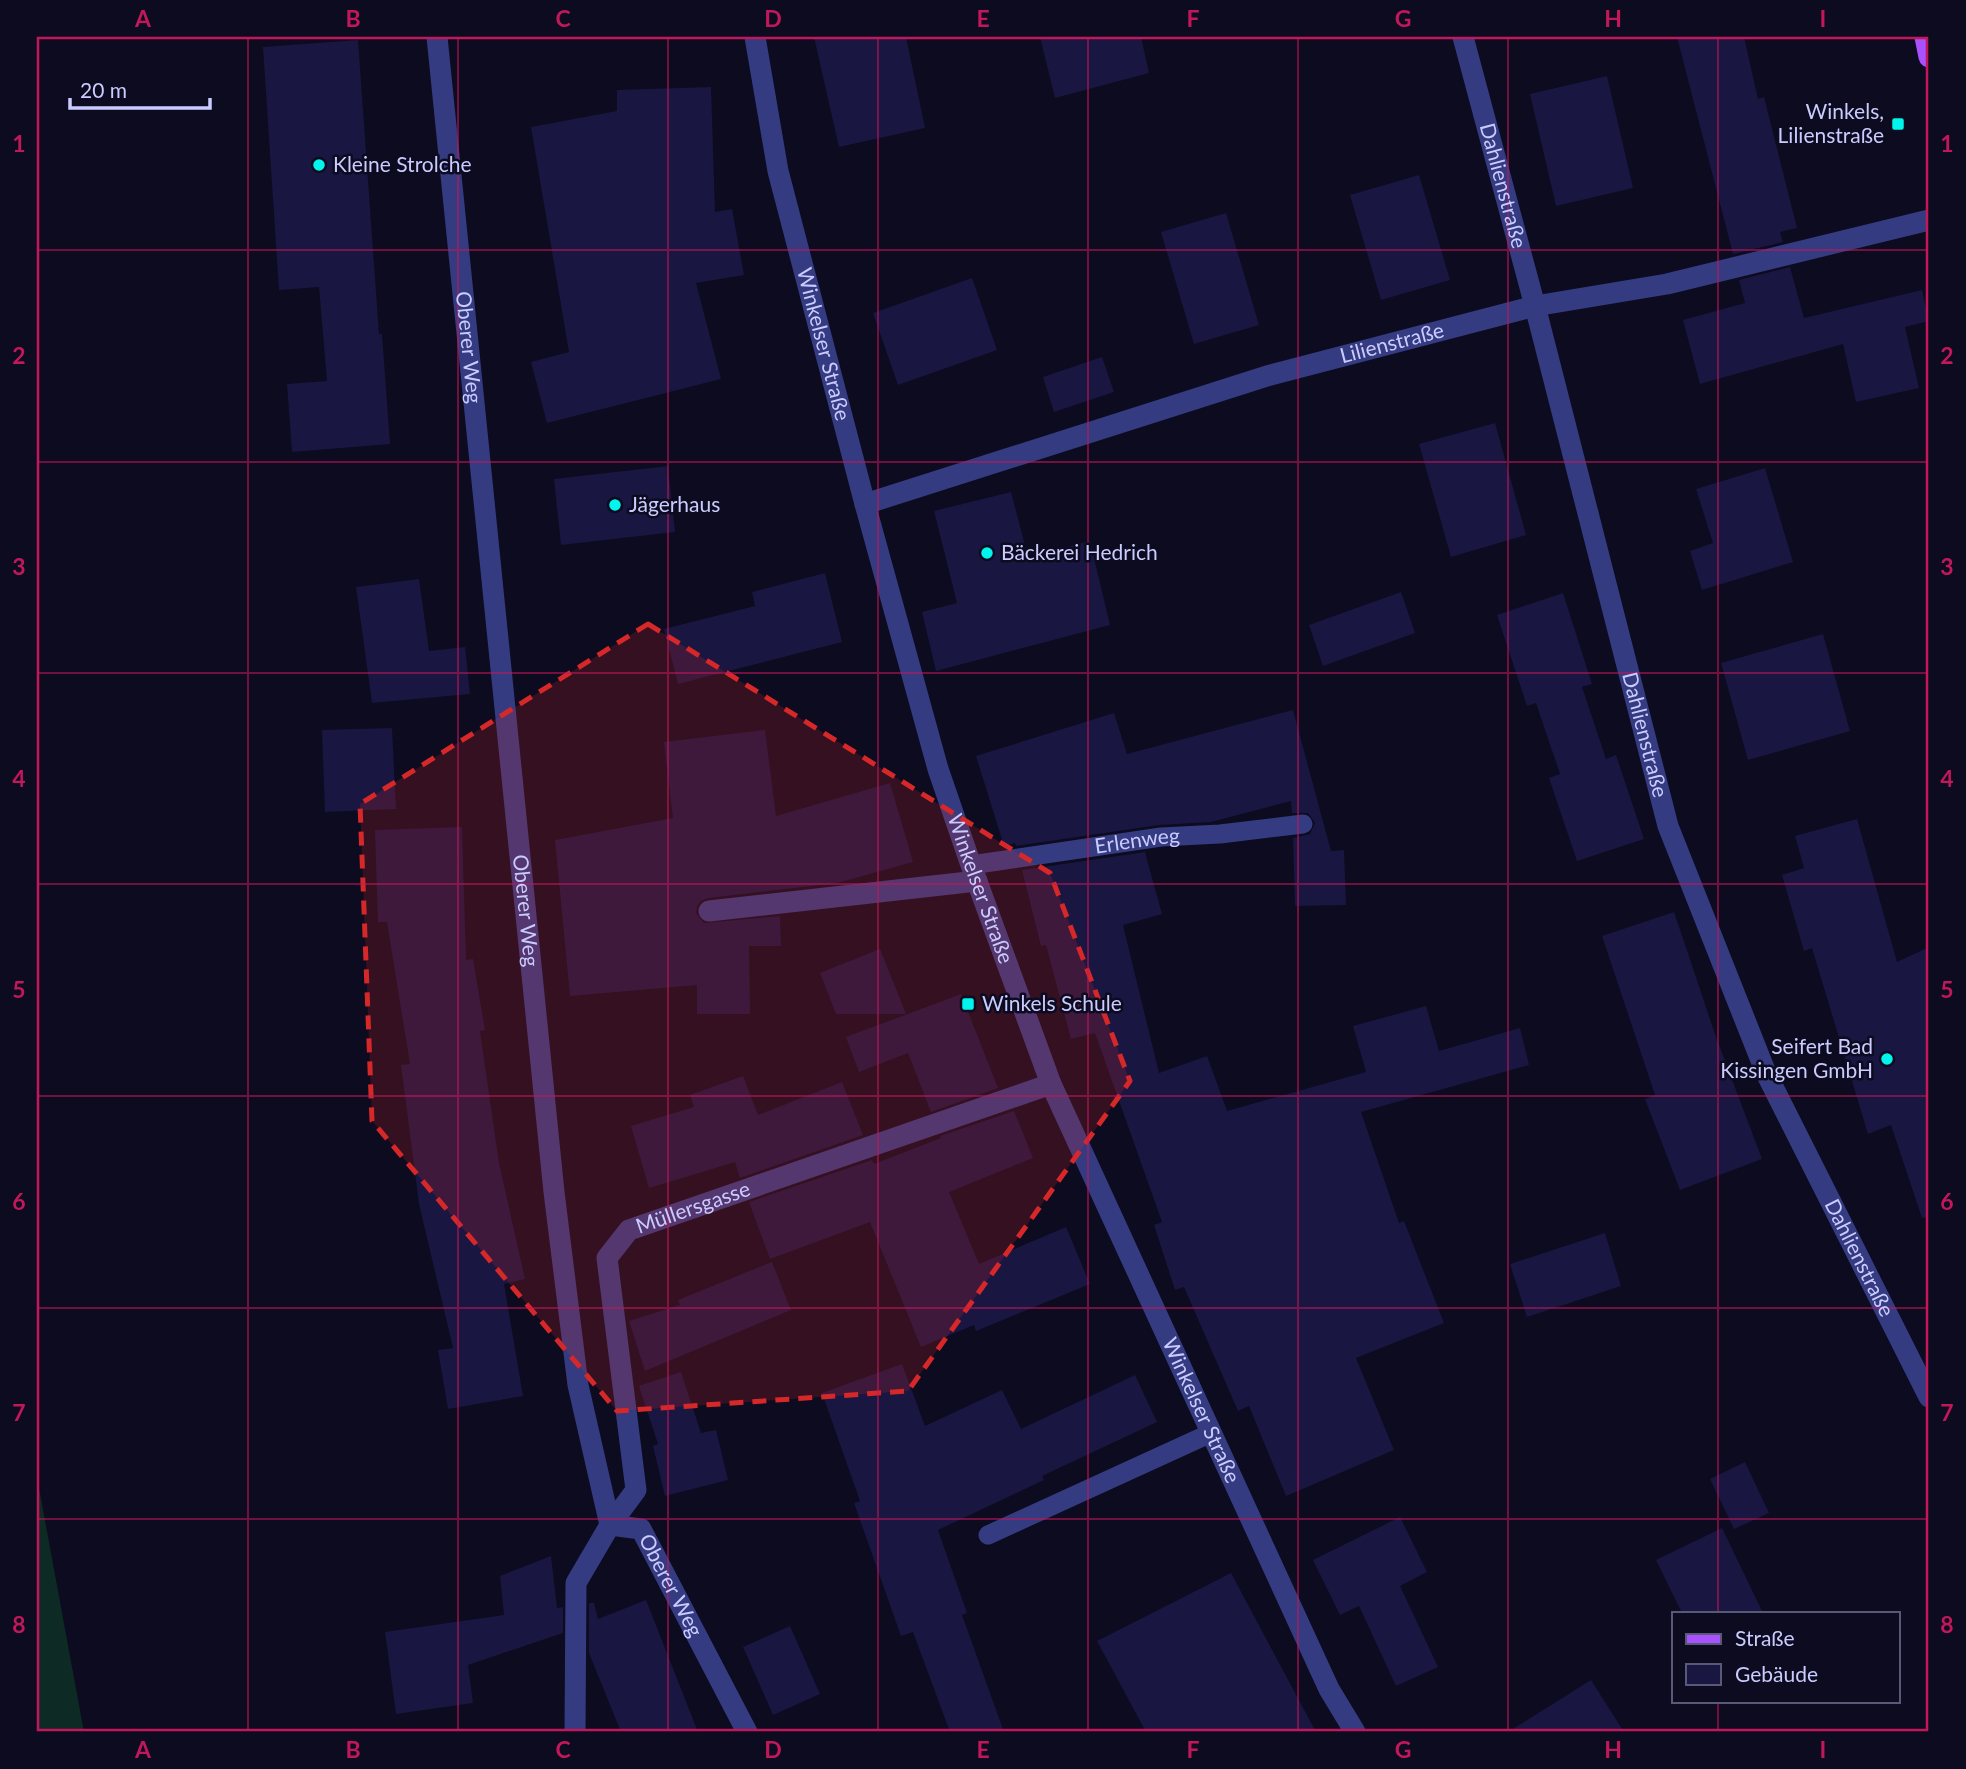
<svg xmlns="http://www.w3.org/2000/svg" width="1966" height="1769" viewBox="0 0 1966 1769" font-family="Lato,sans-serif">
	<style>
		.green { fill: #0e2a25 }
		.building { fill: #191641 }
		.lines { fill: none; stroke-linecap: round; stroke-linejoin: round }
		.lane { stroke: #343b81; stroke-width: 19 }
		.street { stroke: #343b81; stroke-width: 21 }
		.primary { stroke: #a751ff; stroke-width: 21 }
		.marked { fill: #d62828; fill-opacity: 0.2; stroke: #d62828; stroke-width: 5; stroke-dasharray: 14 9; stroke-linejoin: round }
		.grid { fill: none; stroke: #c2185b; stroke-width: 2; stroke-opacity: 0.55 }
		.poi-dot { fill: #00f5ed; stroke: #0c0b1f; stroke-width: 2.5 }
		.labels { text-anchor: middle; stroke-width: 5; stroke-linejoin: round; paint-order: stroke }
		.poi-label { font-size: 21px; fill: #cacbff; stroke: #0c0b1f; text-anchor: start }
		.street-label { font-size: 21px; fill: #cacbff; stroke: #0c0b1f }
		.neatline { fill: none; stroke: #c2185b; stroke-width: 2.5 }
		.grid-label { font-size: 23px; text-anchor: middle; font-weight: bold; fill: #c2185b }
	</style>
	<rect width="100%" height="100%" fill="#0c0b1f"/>
	<path class="green" d="M37 1477 84 1732H37Z"/>
	<g class="building">
		<path d="M814 37H906L925 128 839 147Z"/>
		<path d="M1040 37H1141L1149 73 1055 98Z"/>
		<path d="M1677 37H1744L1758 99 1764 97 1797 228 1780 232 1783 242 1733 254Z"/>
		<path d="M358 40 379 334H382L390 444 292 452 287 384 327 381 319 287 279 290 263 47Z"/>
		<path d="M1607 76 1633 188 1556 206 1530 94Z"/>
		<path d="M711 87 715 212 732 209 744 275 696 283 721 379 547 423 531 362 569 352 531 127 617 111V90Z"/>
		<path d="M1419 175 1450 280 1381 300 1350 195Z"/>
		<path d="M1226 213 1259 325 1194 344 1161 232Z"/>
		<path d="M1790 267 1804 318 1922 290 1929 321 1905 327 1919 388 1856 402 1843 344 1700 384 1683 320 1745 303 1739 280Z"/>
		<path d="M972 278 997 350 898 385 873 313Z"/>
		<path d="M1102 357 1114 392 1054 412 1043 377Z"/>
		<path d="M1495 423 1526 535 1451 557 1419 444Z"/>
		<path d="M668 466 675 532 561 545 554 479Z"/>
		<path d="M1765 468 1793 562 1702 590 1690 551 1713 543 1696 489Z"/>
		<path d="M1011 492 1028 557 1090 541 1110 625 936 671 922 612 957 603 934 511Z"/>
		<path d="M825 573 842 642 678 684 664 629 755 606 752 592Z"/>
		<path d="M419 579 429 651 465 647 470 694 372 703 356 587Z"/>
		<path d="M1401 592 1415 633 1323 666 1309 625Z"/>
		<path d="M1563 593 1592 684 1582 687 1606 759 1616 755 1644 839 1577 861 1549 778 1560 774 1536 703 1527 706 1497 615Z"/>
		<path d="M1823 634 1850 731 1748 760 1721 663Z"/>
		<path d="M1293 710 1331 851 1344 850 1346 905 1295 906 1293 838 1310 834 1315 823 1308 813H1292L1291 801 1211 822 1159 825 1016 846 1015 843 1004 846 976 756 1114 713 1127 754Z"/>
		<path d="M392 728 396 809 325 812 322 730Z"/>
		<path d="M765 730 776 816 890 783 913 862 837 883 708 898 701 901 697 906 696 913 704 923 780 916 781 946H749L750 1014H697V985L570 996 555 840 673 818 664 742Z"/>
		<path d="M1857 819 1897 962 1929 947V1217L1922 1218 1891 1125 1868 1134 1812 948 1804 951 1782 875 1804 868 1795 836Z"/>
		<path d="M462 827 466 960 473 959 485 1030 480 1031 499 1163 525 1279 504 1284 523 1396 448 1409 438 1350 453 1348 419 1204 401 1065 410 1064 387 922H378L375 830Z"/>
		<path d="M1145 852 1162 914 1123 925 1159 1073 1207 1056 1227 1111 1366 1072 1353 1026 1426 1006 1439 1051 1520 1028 1529 1065 1361 1112 1399 1223 1404 1221 1444 1323 1356 1358 1394 1450 1286 1496 1249 1406 1238 1411 1184 1287 1175 1290 1154 1225 1162 1222 1095 1033 1071 1039 1046 945 1041 946 1022 870Z"/>
		<path d="M1674 912 1716 1037 1762 1159 1680 1190 1645 1099 1655 1095 1602 936Z"/>
		<path d="M880 949 906 1014H836L820 973Z"/>
		<path d="M961 994 998 1088 931 1112 908 1053 859 1072 846 1037Z"/>
		<path d="M743 1076 758 1115 842 1082 863 1135 740 1178 735 1162 649 1188 631 1126 694 1107 690 1095Z"/>
		<path d="M1014 1111 1033 1158 949 1192 979 1264 1066 1227 1090 1284 976 1331 974 1325 921 1347 870 1222 770 1259 749 1202 872 1160 874 1164 941 1138 940 1136Z"/>
		<path d="M1605 1233 1621 1286 1527 1317 1510 1264Z"/>
		<path d="M772 1262 791 1310 645 1371 629 1321 680 1305 678 1300Z"/>
		<path d="M902 1364 925 1426 1002 1390 1021 1429 1135 1375 1157 1422 1042 1476 1044 1480 938 1530 967 1613 962 1615 1004 1732H950L913 1632 901 1636 854 1503 860 1501 822 1393Z"/>
		<path d="M681 1372 701 1433 716 1430 728 1480 665 1496 653 1446 658 1444 639 1386Z"/>
		<path d="M1745 1462 1769 1513 1734 1529 1710 1479Z"/>
		<path d="M1400 1517 1427 1572 1400 1586 1438 1667 1396 1686 1359 1606 1340 1615 1313 1560Z"/>
		<path d="M1722 1528 1763 1613H1682L1656 1560Z"/>
		<path d="M551 1556 557 1608 563 1607V1633L468 1665 473 1703 396 1714 385 1632 504 1615 500 1576Z"/>
		<path d="M1231 1573 1316 1732H1146L1097 1641Z"/>
		<path d="M646 1600 698 1732H621L589 1653V1603H594L598 1619Z"/>
		<path d="M790 1626 820 1694 773 1715 743 1647Z"/>
		<path d="M1591 1680 1624 1732H1508Z"/>
	</g>
	<g class="lines">
		<g class="lane">
			<path id="s1" d="M971 865 1161 837 1220 834 1303 824"/>
			<path d="M988 1535 1211 1433"/>
		</g>
		<g class="street">
			<path id="s2" d="M437 37 554 1192 578 1385 610 1525 641 1529 747 1732"/>
			<path id="s3" d="M755 37 778 171 865 504 938 769 971 865 1051 1084 1329 1689 1355 1732"/>
			<path id="s4" d="M1463 37 1535 306 1668 826 1766 1073 1929 1397"/>
			<path id="s5" d="M865 504 1267 376 1535 306 1667 284 1929 220"/>
			<path d="M709 911 977 881"/>
			<path id="s6" d="M575 1732 576 1583 610 1525 636 1490 607 1258 629 1230 1051 1084"/>
		</g>
		<path class="primary" d="M1925 37 1929 57"/>
	</g>
	<path class="marked" d="M648 624 1050 873 1130 1081 908 1391 617 1411 372 1121 360 804Z"/>
	<path class="grid" d="M248 37V1732M458 37V1732M668 37V1732M878 37V1732M1088 37V1732M1298 37V1732M1508 37V1732M1718 37V1613M37 250H1929M37 462H1929M37 673H1929M37 884H1929M37 1096H1929M37 1308H1929M37 1519H1929M1718 1701V1732"/>
	<g class="poi-dot">
		<rect x="1891" y="117" width="14" height="14" rx="3.5"/>
		<circle cx="319" cy="165" r="7"/>
		<circle cx="615" cy="505" r="7"/>
		<circle cx="987" cy="553" r="7"/>
		<rect x="961" y="997" width="14" height="14" rx="3.5"/>
		<circle cx="1887" cy="1059" r="7"/>
	</g>
	<g class="labels">
		<g class="poi-label">
			<text x="1884" y="119" text-anchor="end">Winkels,<tspan x="1884" dy="24">Lilienstraße</tspan></text>
			<text x="333" y="172">Kleine Strolche</text>
			<text x="629" y="512">Jägerhaus</text>
			<text x="1001" y="560">Bäckerei Hedrich</text>
			<text x="982" y="1011">Winkels Schule</text>
			<text x="1873" y="1054" text-anchor="end">Seifert Bad<tspan x="1873" dy="24">Kissingen GmbH</tspan></text>
		</g>
		<g class="street-label">
			<text dy="7" stroke="none"><textPath href="#s4" startOffset="154">Dahlienstraße</textPath></text>
			<text dy="7" stroke="none"><textPath href="#s3" startOffset="315">Winkelser Straße</textPath></text>
			<text dy="7" stroke="none"><textPath href="#s5" startOffset="551">Lilienstraße</textPath></text>
			<text dy="7" stroke="none"><textPath href="#s2" startOffset="312">Oberer Weg</textPath></text>
			<text dy="7" stroke="none"><textPath href="#s4" startOffset="721">Dahlienstraße</textPath></text>
			<text dy="7" stroke="none"><textPath href="#s1" startOffset="168">Erlenweg</textPath></text>
			<text dy="7" stroke="none"><textPath href="#s3" startOffset="882">Winkelser Straße</textPath></text>
			<text dy="7" stroke="none"><textPath href="#s2" startOffset="878">Oberer Weg</textPath></text>
			<text dy="7" stroke="none"><textPath href="#s6" startOffset="597">Müllersgasse</textPath></text>
			<text dy="7" stroke="none"><textPath href="#s4" startOffset="1288">Dahlienstraße</textPath></text>
			<text dy="7" stroke="none"><textPath href="#s3" startOffset="1449">Winkelser Straße</textPath></text>
			<text dy="7" stroke="none"><textPath href="#s2" startOffset="1594">Oberer Weg</textPath></text>
		</g>
	</g>
	<rect width="1966" height="1769" fill="none" stroke="#0c0b1f" stroke-width="77"/>
	<rect x="1672" y="1612" width="228" height="91" fill="#0c0b1f" stroke="#585879" stroke-width="2"/>
	<rect x="1686" y="1634" width="35" height="10" fill="#a751ff" stroke="#585879" stroke-width="2"/>
	<text x="1735" y="1646" font-size="21" fill="#cacbff">Straße</text>
	<rect x="1686" y="1664" width="35" height="21" fill="#191641" stroke="#585879" stroke-width="2"/>
	<text x="1735" y="1682" font-size="21" fill="#cacbff">Gebäude</text>
	<path d="M70 98v10h140v-10" fill="none" stroke="#cacbff" stroke-width="3.5"/>
	<text x="80" y="98" font-size="21" fill="#cacbff" stroke="#0c0b1f" stroke-width="5" paint-order="stroke">20 m</text>
	<rect x="38" y="38" width="1889" height="1692" class="neatline"/>
	<g class="grid-label">
		<text x="143" y="27">A</text>
		<text x="353" y="27">B</text>
		<text x="563" y="27">C</text>
		<text x="773" y="27">D</text>
		<text x="983" y="27">E</text>
		<text x="1193" y="27">F</text>
		<text x="1403" y="27">G</text>
		<text x="1613" y="27">H</text>
		<text x="1823" y="27">I</text>
		<text x="19" y="152">1</text>
		<text x="1947" y="152">1</text>
		<text x="19" y="364">2</text>
		<text x="1947" y="364">2</text>
		<text x="19" y="575">3</text>
		<text x="1947" y="575">3</text>
		<text x="19" y="787">4</text>
		<text x="1947" y="787">4</text>
		<text x="19" y="998">5</text>
		<text x="1947" y="998">5</text>
		<text x="19" y="1210">6</text>
		<text x="1947" y="1210">6</text>
		<text x="19" y="1421">7</text>
		<text x="1947" y="1421">7</text>
		<text x="19" y="1633">8</text>
		<text x="1947" y="1633">8</text>
		<text x="143" y="1758">A</text>
		<text x="353" y="1758">B</text>
		<text x="563" y="1758">C</text>
		<text x="773" y="1758">D</text>
		<text x="983" y="1758">E</text>
		<text x="1193" y="1758">F</text>
		<text x="1403" y="1758">G</text>
		<text x="1613" y="1758">H</text>
		<text x="1823" y="1758">I</text>
	</g>
</svg>
